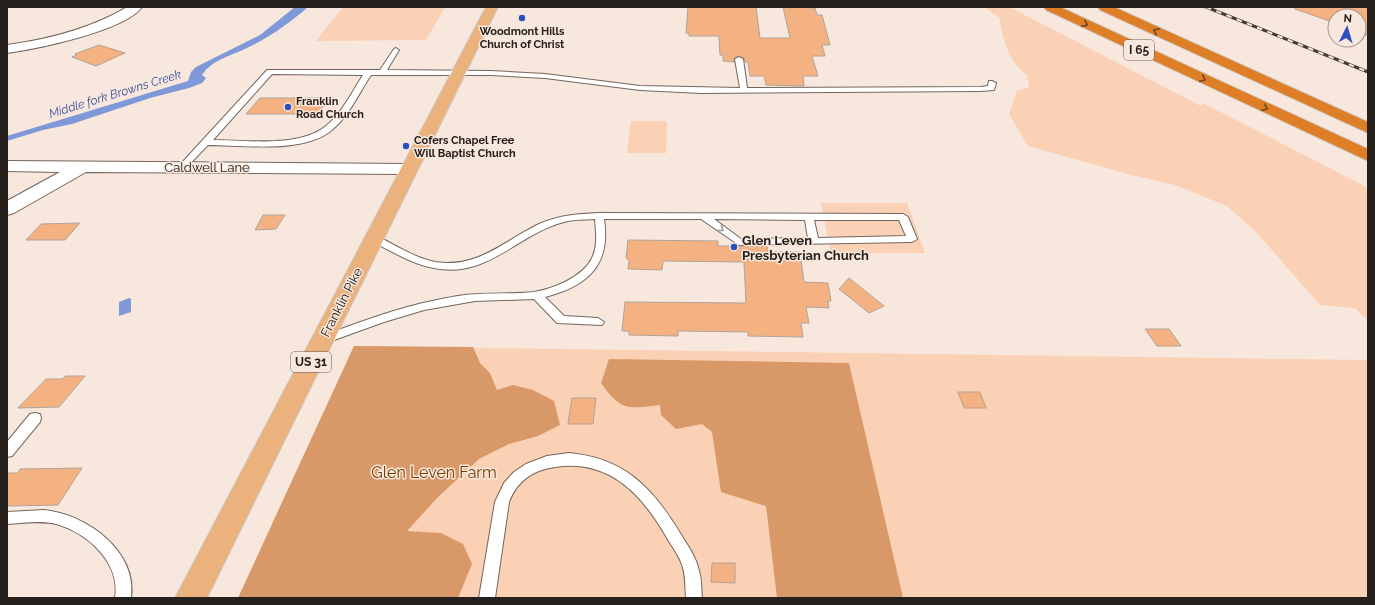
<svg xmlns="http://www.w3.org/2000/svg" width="1375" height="605" viewBox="0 0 1375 605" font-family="Raleway,sans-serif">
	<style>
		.green { fill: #fad1b4 }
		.forest { fill: #d99868 }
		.water { fill: #7e98d8 }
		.building { fill: #f4b282; stroke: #b1a399 }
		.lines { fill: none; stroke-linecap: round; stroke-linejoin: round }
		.lane-casing { stroke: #74665d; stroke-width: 2 }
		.street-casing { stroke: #74665d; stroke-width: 2 }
		.primary-casing { stroke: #cfcecd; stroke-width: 2 }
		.highway-casing { stroke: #cfcecd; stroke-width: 2 }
		.lane { fill: #fff; fill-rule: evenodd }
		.street { fill: #fff; fill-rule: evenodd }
		.primary { fill: #ebb27e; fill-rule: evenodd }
		.highway { fill: #de7f28; fill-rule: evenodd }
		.rail-casing { stroke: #433b37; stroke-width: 3 }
		.rail { stroke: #f7e7dd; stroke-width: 2; stroke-dasharray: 5.5; stroke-linecap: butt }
		.oneway { stroke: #704621 }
		.oneway2 { stroke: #9d9b99 }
		.poi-dot { fill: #2d4fbf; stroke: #f7e7dd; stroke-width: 1.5 }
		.labels { text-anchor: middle; stroke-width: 3; stroke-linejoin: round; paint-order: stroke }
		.far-poi-label { font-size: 11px; font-weight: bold; fill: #26201d; stroke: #f7e7dd; text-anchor: start }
		.shield { fill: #f7e7dd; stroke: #655c57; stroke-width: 1 }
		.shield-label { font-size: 12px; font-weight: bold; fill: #26201d }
		.far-water-label { font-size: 12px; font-style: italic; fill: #36519e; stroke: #f7e7dd }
		.street-label { font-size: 13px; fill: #26201d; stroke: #f7e7dd }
		.poi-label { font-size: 13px; font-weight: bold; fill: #26201d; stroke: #f7e7dd; text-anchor: start }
		.near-park-label { font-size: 16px; fill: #783d00; stroke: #f7e7dd }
	</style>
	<rect width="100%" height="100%" fill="#f7e7dd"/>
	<g class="green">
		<path d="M343 7H445L426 40 316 41Z"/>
		<path d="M984 7H1009L1201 106 1203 103 1368 188V321L1355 308 1320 305 1256 232 1227 206 1175 185 1131 175 1028 146 1009 114 1017 91 1029 87 1027 75C1009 63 1002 38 1000 18Z"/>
		<path d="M631 121H667L666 153H627Z"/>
		<path d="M821 203H907L925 253H831Z"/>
		<path d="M354 346 1368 360V598H238Z"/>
	</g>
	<g class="forest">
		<path d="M354 346 473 347 480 363 490 373 497 390 513 385 533 390 554 401 560 425 538 436 509 444 479 459 438 497 407 531 441 533 463 544 472 564 458 598H238Z"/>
		<path d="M609 359 849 363 903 598H777L766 506 721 492 712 432 702 424 676 429 661 415 660 405C627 409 621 411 601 383Z"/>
	</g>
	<g class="water">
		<path d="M295 7H308C290 23 271 36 249 47 234 55 212 59 202 75L206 78 202 83 189 88 150 98 72 124 43 130 7 141V136L188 81 191 72 196 67 260 35Z"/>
		<path d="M129 298 131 299V312L119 316V302Z"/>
	</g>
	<g class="building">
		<path d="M688 7H756L760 38H790L783 7 815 8 817 15H822L830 45H822L825 56H812L818 76H803L804 86 766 85 764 76H750L748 62H745L744 58 738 56 734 58V62L723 61V55H720L719 36H689V33H686Z"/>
		<path d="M1295 7H1368V36L1359 32V16H1335V23L1295 9Z"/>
		<path d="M99 45 125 53 96 66 72 57 77 55 75 54Z"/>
		<path d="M260 98H330L317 114H246Z"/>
		<path d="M263 215H285L276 229 255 230Z"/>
		<path d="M80 223 65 240H26L41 224Z"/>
		<path d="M628 240 718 241V246H767L768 252H800L804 282 828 283 831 301H828L829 308 806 307 809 323H801L803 337 748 336V332L678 331V336L629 335V331H622L625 302 746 303 744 262 663 261 662 270 628 269 629 261 626 258Z"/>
		<path d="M849 278 884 306 869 313 839 289Z"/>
		<path d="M1145 329H1169L1181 346H1157Z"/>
		<path d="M65 376H85L59 407 18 408 46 379H63Z"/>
		<path d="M958 392H980L986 408H964Z"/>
		<path d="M572 398H596L593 424H568Z"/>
		<path d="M82 468 58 505 7 506V473H18L20 469Z"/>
		<path d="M712 563H735V583L711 582Z"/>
	</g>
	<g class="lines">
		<defs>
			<g id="lane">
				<path d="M396 48 399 50 387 70 491 71 545 74 640 86 740 88 735 59 739 57 743 59 747 88 980 87 988 86 989 81H992L996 83 994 90 980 91 701 93 640 90 545 78 491 75H371C359 93 349 116 332 130 303 154 244 145 208 145L185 169H179L178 167 267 70H380L394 49ZM272 74 363 75C352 92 342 113 326 126 299 148 245 140 213 140Z"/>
				<path d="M599 213 903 214 908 217 917 239 912 242 739 245 701 219H604C611 265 588 286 545 297L564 316 598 318 604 322 602 325 557 323 534 299 475 301 424 310 384 322 323 344 319 343 317 340 319 337C358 323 396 308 437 300 451 297 465 294 479 294 497 293 516 294 534 292 553 289 583 277 592 258 598 246 596 232 595 219 585 220 574 219 564 222 517 234 488 279 434 268 411 264 390 250 369 240L368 238 369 236H377C395 245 415 258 435 262 477 269 504 241 539 224 559 215 578 214 599 213ZM714 219 805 220 808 238 741 239ZM814 220H899L906 236 818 238Z"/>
				<path d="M35 413 40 414 41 418 40 422 12 456 7 457V442L30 414Z"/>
				<path d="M569 453C624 458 652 487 680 533 687 545 696 556 699 571 702 580 701 589 702 598H686C685 587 686 575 682 565 679 555 672 547 667 538 642 494 609 459 555 467 533 470 517 481 509 502L495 598H479L495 502 504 483 514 472 526 464 547 456Z"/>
				<path d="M44 510C86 514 138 551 131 598H115C121 563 88 533 56 524 41 520 23 523 7 524V512Z"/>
			</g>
			<g id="street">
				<path d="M127 7H142C125 31 36 49 7 53V45C49 39 90 29 127 7Z"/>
				<path d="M7 161 408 164 414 165 417 169 414 173 408 174 86 172 14 213 7 215V201L60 172 7 171Z"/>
			</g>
			<path id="primary" d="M486 7H498L207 598H175Z"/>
			<g id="highway">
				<path d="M1044 7H1060L1368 149V161L1046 10Z"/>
				<path d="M1098 7H1114L1368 122V133L1100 10Z"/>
			</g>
		</defs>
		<use href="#lane" class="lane-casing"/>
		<use href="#street" class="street-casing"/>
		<use href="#primary" class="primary-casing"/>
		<use href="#highway" class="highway-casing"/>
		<use href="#lane" class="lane"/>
		<use href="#street" class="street"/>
		<use href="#primary" class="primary"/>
		<use href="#highway" class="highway"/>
		<defs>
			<path id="rail" d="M1206 7 1368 72"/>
		</defs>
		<use href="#rail" class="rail-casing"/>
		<use href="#rail" class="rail"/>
	</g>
	<defs><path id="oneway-chevron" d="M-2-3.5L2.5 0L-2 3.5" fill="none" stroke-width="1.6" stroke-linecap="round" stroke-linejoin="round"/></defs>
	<g class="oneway">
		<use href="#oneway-chevron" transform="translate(1085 24) rotate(26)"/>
		<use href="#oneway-chevron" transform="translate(1156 31) rotate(-155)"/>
		<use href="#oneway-chevron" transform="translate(1203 79) rotate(25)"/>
		<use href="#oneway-chevron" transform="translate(1265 108) rotate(25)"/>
	</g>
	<use class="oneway2" href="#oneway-chevron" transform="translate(721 229) rotate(36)"/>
	<g class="poi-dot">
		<circle cx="522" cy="18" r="4"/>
		<circle cx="288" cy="107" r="4"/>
		<circle cx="406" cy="146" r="4"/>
		<circle cx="734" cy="247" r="4"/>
	</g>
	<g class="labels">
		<g class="far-poi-label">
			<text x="522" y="35" text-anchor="middle">Woodmont Hills<tspan x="522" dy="13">Church of Christ</tspan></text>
			<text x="296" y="105">Franklin<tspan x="296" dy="13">Road Church</tspan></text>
			<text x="414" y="144">Cofers Chapel Free<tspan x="414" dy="13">Will Baptist Church</tspan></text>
		</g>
		<g class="shield">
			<rect x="1124" y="40" width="30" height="20" rx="3"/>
			<rect x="291" y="352" width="40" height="20" rx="3"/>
		</g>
		<g class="shield-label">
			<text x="1139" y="54">I 65</text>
			<text x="311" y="366">US 31</text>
		</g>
		<g class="far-water-label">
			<text transform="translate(115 94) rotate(-17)" y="4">Middle fork Browns Creek</text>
		</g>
		<g class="street-label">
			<text x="207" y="172">Caldwell Lane</text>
			<text transform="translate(341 302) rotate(-63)" y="5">Franklin Pike</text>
		</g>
		<g class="poi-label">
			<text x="742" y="245">Glen Leven<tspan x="742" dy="15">Presbyterian Church</tspan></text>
		</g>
		<g class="near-park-label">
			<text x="434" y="478">Glen Leven Farm</text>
		</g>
	</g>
	<rect width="1375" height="605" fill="none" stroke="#26201d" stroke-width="16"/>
	<g transform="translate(1347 28) rotate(5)"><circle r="19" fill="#f7e7dd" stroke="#a39790"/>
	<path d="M0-3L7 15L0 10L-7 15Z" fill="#2d4fbf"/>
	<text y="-6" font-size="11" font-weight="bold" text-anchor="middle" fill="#26201d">N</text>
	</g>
</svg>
